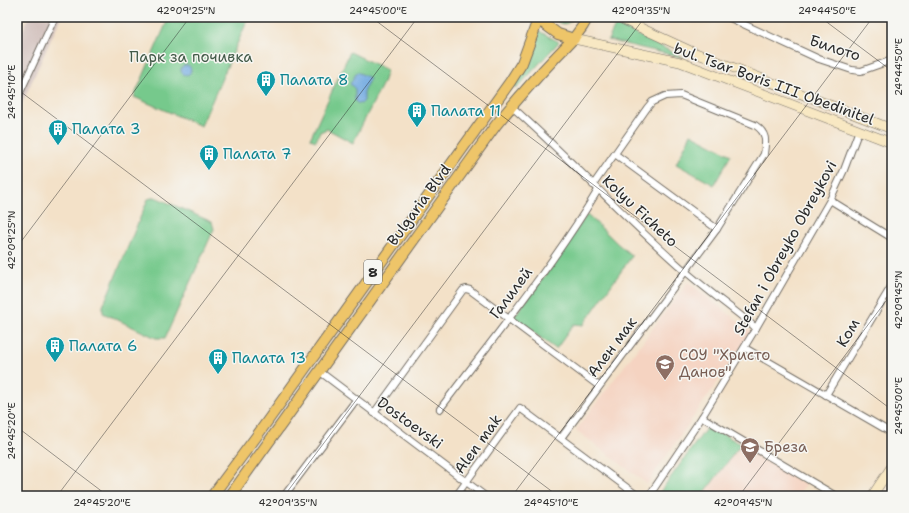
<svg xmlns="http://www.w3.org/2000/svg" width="909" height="513" viewBox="0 0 909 513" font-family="'Shantell Sans',sans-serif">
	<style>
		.built { fill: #f5d3c1 }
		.industrial { fill: #d1c0bc }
		.green { fill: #76c98c; stroke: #507a5c }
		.water { fill: #72aae1; stroke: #4e6a86 }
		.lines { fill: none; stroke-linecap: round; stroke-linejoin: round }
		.street-casing { stroke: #716b62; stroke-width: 8 }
		.secondary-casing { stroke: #716b62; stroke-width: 10 }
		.primary-casing { stroke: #716b62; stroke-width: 12 }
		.street { stroke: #fff; stroke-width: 6 }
		.secondary { stroke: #f8e8c3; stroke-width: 9 }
		.primary { stroke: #eec569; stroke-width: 10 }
		.ticks { fill: none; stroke: #2b2b2b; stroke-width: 1; stroke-opacity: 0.45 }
		.labels { text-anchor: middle; stroke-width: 3; stroke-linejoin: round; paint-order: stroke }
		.shield { fill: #f6f6f2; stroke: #686867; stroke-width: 1 }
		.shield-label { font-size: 14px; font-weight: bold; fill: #2b2b2b }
		.street-label { font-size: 15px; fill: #2b2b2b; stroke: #f6f6f2 }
		.park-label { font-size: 15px; fill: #425a48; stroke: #f6f6f2 }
		.culture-label { font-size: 15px; fill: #0d838f; stroke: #f6f6f2; text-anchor: start }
		.education-label { font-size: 15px; fill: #785e54; stroke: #f6f6f2; text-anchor: start }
		.neatline { fill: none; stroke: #2b2b2b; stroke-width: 1.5 }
		.ticks-label { font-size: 10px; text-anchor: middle; fill: #2b2b2b }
	</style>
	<rect width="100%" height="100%" fill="#f6f6f2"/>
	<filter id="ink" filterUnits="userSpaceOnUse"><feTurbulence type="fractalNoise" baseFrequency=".025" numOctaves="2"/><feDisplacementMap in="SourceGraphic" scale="8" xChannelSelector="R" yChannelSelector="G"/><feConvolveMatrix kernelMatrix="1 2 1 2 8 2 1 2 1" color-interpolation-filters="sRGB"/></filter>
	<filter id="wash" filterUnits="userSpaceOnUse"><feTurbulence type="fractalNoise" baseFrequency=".012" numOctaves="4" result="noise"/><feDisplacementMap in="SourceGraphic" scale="16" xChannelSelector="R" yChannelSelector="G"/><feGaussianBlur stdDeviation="0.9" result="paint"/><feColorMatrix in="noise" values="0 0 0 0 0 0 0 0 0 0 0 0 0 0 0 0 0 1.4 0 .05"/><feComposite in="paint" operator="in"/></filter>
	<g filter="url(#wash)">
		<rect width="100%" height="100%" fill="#f3e1c8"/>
		<g class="built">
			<path d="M688 282 752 332 647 484 576 430Z"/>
			<path d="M741 444 806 485 796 496H702Z"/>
		</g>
		<path class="industrial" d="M29 17H61L17 114V42Z"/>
		<g class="green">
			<path d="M169 17H249L201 126 134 97Z"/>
			<path d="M553 17H574C568 26 559 26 553 17Z"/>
			<path d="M616 24 684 58 608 40Z"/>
			<path d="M539 31 559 42 517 88 513 86 528 66Z"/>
			<path d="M350 52 387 70 383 83 353 143 327 129 320 132 316 141 310 139Z"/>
			<path d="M691 134 731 155 714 185 676 164Z"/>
			<path d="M155 197 212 222 214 229 165 338H156L103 313V306L148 199Z"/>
			<path d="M587 214 618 244 632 256 583 325 574 324 556 349 513 318 555 262Z"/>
			<path d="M708 426 741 444 702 496H657Z"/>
		</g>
		<g class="water">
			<circle cx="186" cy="70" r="5"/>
			<path d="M357 72 370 78 364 90V101L361 104 357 103 355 101V89L350 84Z"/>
		</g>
	</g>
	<g filter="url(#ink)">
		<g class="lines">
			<defs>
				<g id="street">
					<path d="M728 17 819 59 852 70 861 71 892 60"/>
					<path d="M17 99 55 17"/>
					<path d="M511 106C571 159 625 219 685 271 708 291 733 309 756 328"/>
					<path d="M615 154 717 229"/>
					<path d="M830 200 892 238"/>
					<path d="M745 348 892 433"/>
					<path d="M319 371 485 496"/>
					<path d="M826 395 892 285"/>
					<path d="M440 409C494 337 552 267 598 190"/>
					<path d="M374 413 463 290 466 289 470 290 599 386"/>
					<path d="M702 417 836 496"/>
					<path d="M561 438 717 229 764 154C766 140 767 133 755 125L681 95 665 96 652 102 647 108 593 185"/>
					<path d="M284 496 356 400"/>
					<path d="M456 496 520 408 638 496"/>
					<path d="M649 496 702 417 756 328 830 200 844 170 859 130"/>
				</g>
				<g id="secondary">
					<path d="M617 17 693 52 892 129"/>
					<path d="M574 39 680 62 892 143"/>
					<path d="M872 496 892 466"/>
				</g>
				<g id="primary">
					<path d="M535 17 558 34 574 39"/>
					<path d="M212 496 256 437 510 82 522 63 539 17"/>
					<path d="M230 496 496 125C514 103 533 81 553 60 566 46 579 35 588 17"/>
				</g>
			</defs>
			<use href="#street" class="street-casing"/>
			<use href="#secondary" class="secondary-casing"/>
			<use href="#primary" class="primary-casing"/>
			<use href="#street" class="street"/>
			<use href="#secondary" class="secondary"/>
			<use href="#primary" class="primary"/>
		</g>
	</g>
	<path class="ticks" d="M371 17 892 410M820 17 892 71M17 89 558 496M17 247 190 17M17 427 108 496M57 496 418 17M284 496 645 17M512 496 873 17M739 496 892 293"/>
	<defs>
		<symbol id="building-pin" viewBox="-11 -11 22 30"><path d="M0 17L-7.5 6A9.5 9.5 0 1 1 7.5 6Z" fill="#0f9aa8" stroke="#f6f6f2"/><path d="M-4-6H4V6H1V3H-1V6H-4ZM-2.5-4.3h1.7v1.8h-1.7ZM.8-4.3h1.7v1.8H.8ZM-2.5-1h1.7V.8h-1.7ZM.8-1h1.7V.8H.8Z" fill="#fff"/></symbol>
		<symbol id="school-pin" viewBox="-11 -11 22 30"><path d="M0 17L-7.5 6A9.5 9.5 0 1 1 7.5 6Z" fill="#8d6e63" stroke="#f6f6f2"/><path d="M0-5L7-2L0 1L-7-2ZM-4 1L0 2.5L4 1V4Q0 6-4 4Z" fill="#fff"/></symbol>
	</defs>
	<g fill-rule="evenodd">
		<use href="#building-pin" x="255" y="69" width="22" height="30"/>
		<use href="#building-pin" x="406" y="100" width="22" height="30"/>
		<use href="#building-pin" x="47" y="118" width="22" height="30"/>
		<use href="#building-pin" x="198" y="143" width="22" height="30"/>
		<use href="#building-pin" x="44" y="335" width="22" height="30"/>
		<use href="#building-pin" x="207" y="347" width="22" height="30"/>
		<use href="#school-pin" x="654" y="353" width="22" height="30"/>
		<use href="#school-pin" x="739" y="436" width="22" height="30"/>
	</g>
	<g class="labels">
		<rect class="shield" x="364" y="260" width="18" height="24" rx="3"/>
		<g class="shield-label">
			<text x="373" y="277">8</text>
		</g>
		<g class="street-label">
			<text transform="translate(835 48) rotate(18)" y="5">Билото</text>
			<text transform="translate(774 84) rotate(20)" y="5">bul. Tsar Boris III Obedinitel</text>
			<text transform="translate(419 205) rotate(-54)" y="5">Bulgaria Blvd</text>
			<text transform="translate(640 211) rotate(43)" y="5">Kolyu Ficheto</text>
			<text transform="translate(785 248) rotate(-61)" y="5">Stefan i Obreyko Obreykovi</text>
			<text transform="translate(511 293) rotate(-53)" y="5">Галилей</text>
			<text transform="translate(848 333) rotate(-59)" y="5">Ком</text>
			<text transform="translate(612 347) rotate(-53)" y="5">Ален мак</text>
			<text transform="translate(410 423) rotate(36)" y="5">Dostoevski</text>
			<text transform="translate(478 444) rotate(-54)" y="5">Alen mak</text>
		</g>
		<g class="park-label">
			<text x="191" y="62">Парк за почивка</text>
		</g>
		<g class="culture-label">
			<text x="280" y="85">Палата 8</text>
			<text x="431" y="116">Палата 11</text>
			<text x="72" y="134">Палата 3</text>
			<text x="223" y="159">Палата 7</text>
			<text x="69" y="351">Палата 6</text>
			<text x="232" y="363">Палата 13</text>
		</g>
		<g class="education-label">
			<text x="679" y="360">СОУ "Христо<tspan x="679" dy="17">Данов"</tspan></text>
			<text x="764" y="452">Бреза</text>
		</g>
	</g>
	<rect width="909" height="513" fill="none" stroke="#f6f6f2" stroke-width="44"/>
	<rect x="22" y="22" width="865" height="469" class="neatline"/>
	<g class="ticks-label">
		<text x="186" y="14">42°09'25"N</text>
		<text x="378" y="14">24°45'00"E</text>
		<text x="641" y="14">42°09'35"N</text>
		<text x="827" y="14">24°44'50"E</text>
		<text transform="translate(898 67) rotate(-90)" y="4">24°44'50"E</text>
		<text transform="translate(11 92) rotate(-90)" y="4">24°45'10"E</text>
		<text transform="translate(11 240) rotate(-90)" y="4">42°09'25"N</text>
		<text transform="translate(898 300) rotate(-90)" y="4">42°09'45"N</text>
		<text transform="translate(898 406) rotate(-90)" y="4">24°45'00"E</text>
		<text transform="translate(11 431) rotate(-90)" y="4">24°45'20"E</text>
		<text x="102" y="506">24°45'20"E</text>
		<text x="288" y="506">42°09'35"N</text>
		<text x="551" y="506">24°45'10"E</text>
		<text x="743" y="506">42°09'45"N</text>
	</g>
</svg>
